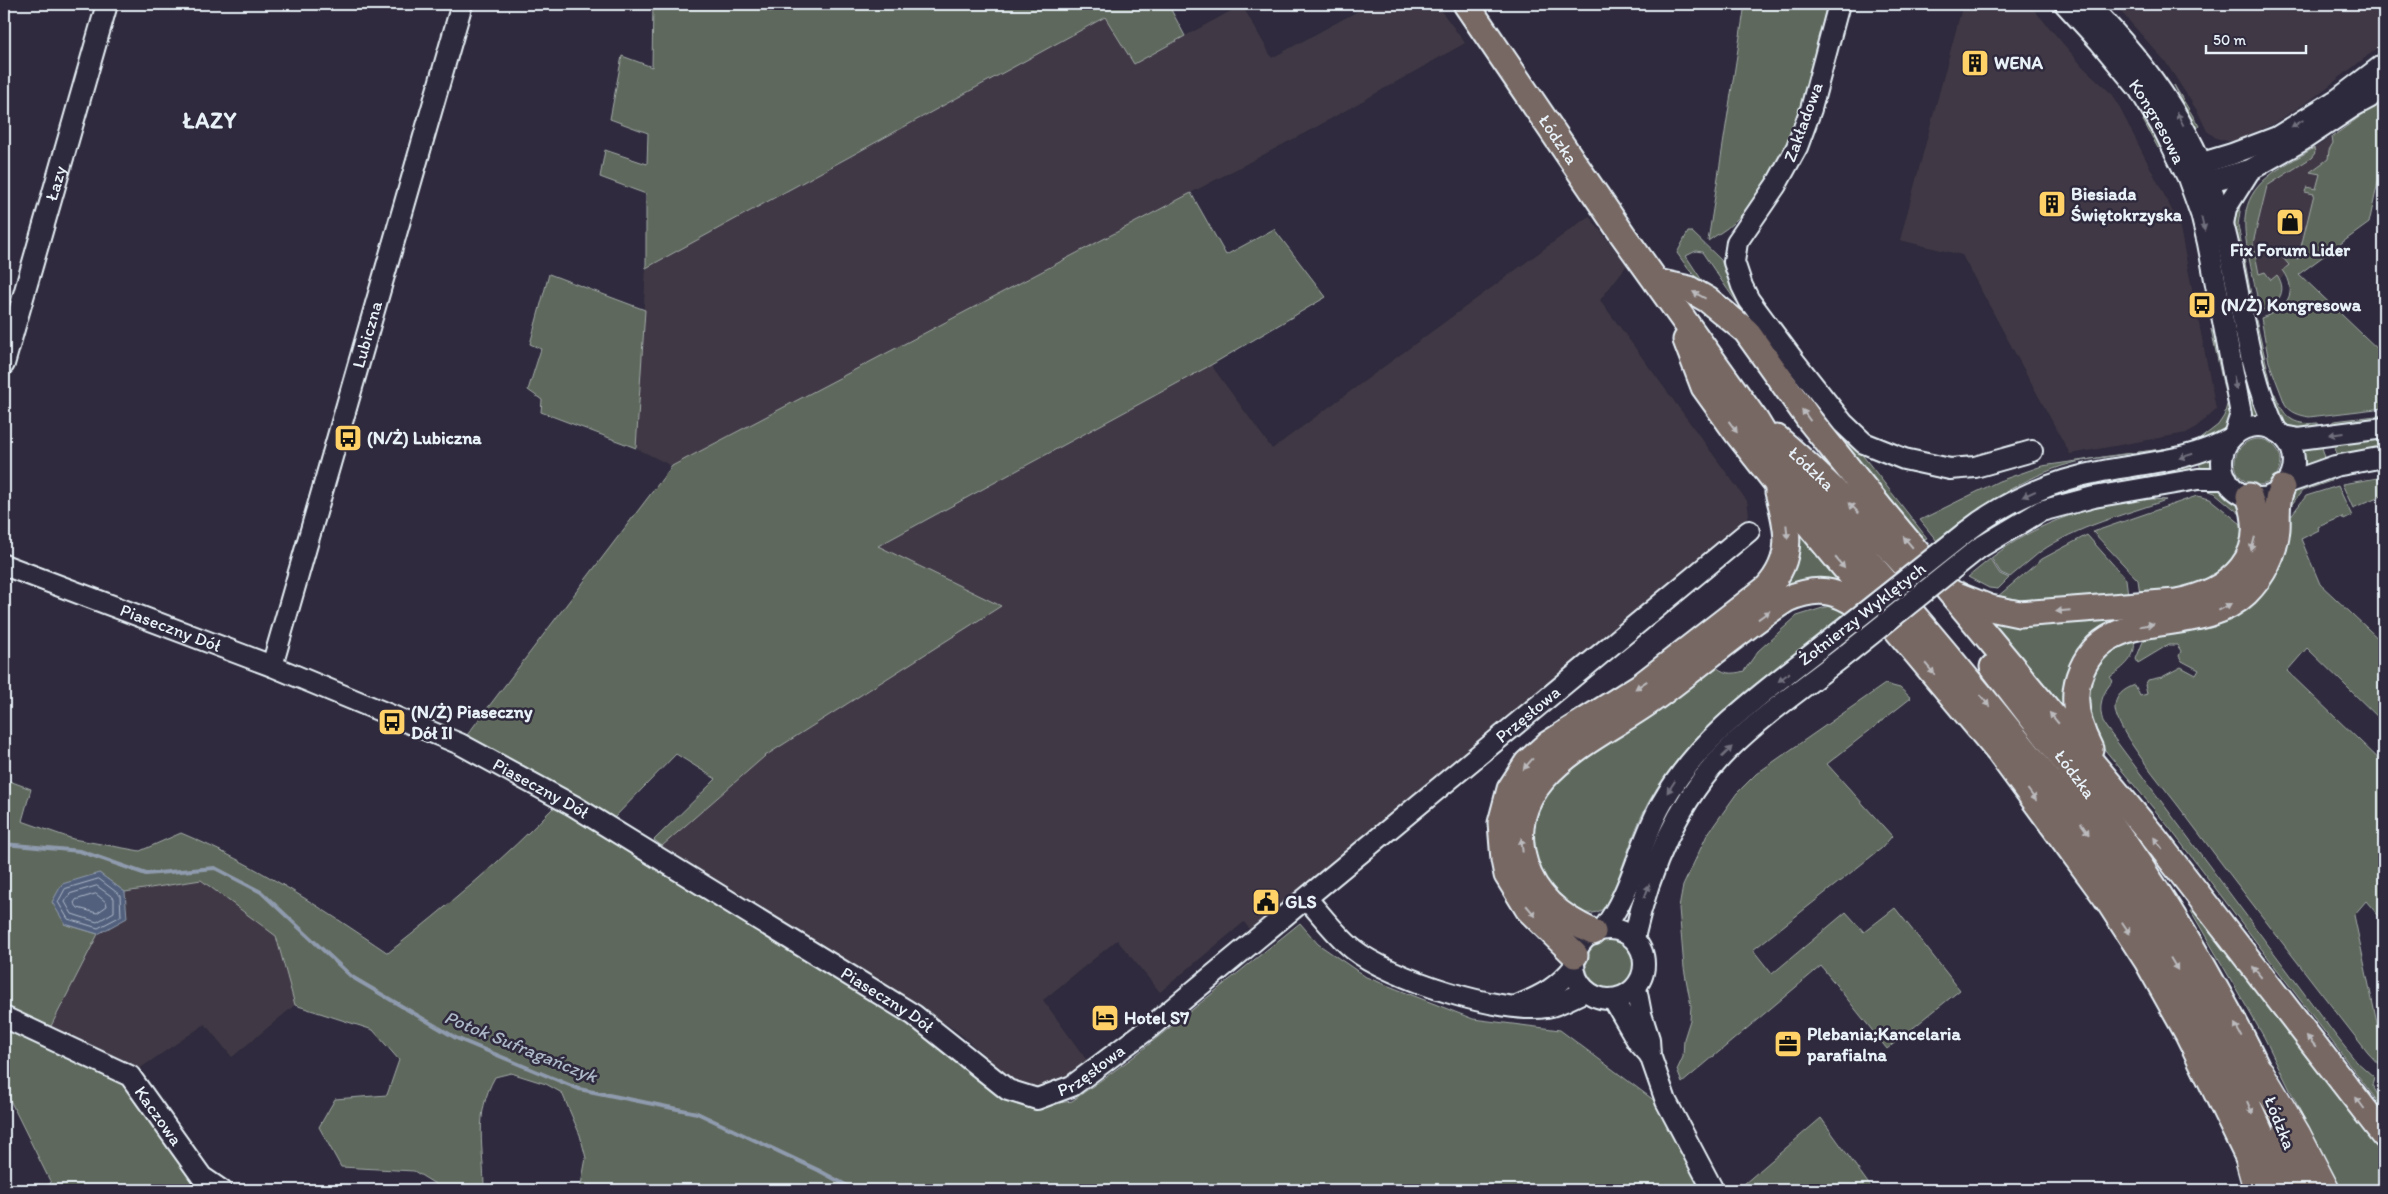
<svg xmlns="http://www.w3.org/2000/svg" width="2388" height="1194" viewBox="0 0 2388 1194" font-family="Itim,sans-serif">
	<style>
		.built { fill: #403945 }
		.green { fill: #5e675b; stroke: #a3acaa }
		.water { fill: #53617d; stroke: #8f9bae }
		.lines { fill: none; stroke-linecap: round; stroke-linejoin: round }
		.shore { stroke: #acb7c7; stroke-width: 1 }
		.stream { stroke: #8f9bae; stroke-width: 4 }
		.minor-casing { stroke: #e8f1f8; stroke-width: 24 }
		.major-casing { stroke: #e8f1f8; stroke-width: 29 }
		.highway-casing { stroke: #e8f1f8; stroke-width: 31 }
		.minor { stroke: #2f2a3d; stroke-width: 20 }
		.major { stroke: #776864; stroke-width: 25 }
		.highway { stroke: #776864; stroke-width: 28 }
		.minor-bridge-casing { stroke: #e8f1f8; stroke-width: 24; stroke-linecap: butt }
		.minor-bridge { stroke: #2f2a3d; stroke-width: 20 }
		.oneway { fill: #70707e }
		.oneway2 { fill: #bbbabd }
		.labels { text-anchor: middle; stroke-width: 5; stroke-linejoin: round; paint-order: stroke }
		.poi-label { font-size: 18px; font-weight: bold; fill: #e8f1f8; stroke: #2f2a3d; text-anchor: start }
		.street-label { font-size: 18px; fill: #e8f1f8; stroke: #2f2a3d }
		.water-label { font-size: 19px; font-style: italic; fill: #acb7c7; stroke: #2f2a3d }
		.district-label { font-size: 22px; font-weight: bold; letter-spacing: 1px; fill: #e8f1f8; stroke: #2f2a3d }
	</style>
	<rect width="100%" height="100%" fill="#2f2a3d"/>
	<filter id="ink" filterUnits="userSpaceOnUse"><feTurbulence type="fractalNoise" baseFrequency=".02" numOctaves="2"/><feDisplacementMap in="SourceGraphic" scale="10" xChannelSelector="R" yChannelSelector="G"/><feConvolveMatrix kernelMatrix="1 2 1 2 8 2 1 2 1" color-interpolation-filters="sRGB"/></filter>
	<g filter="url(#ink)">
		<g class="built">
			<path d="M1371 4H1436L1465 43 1316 127 672 466 636 448 646 268 1105 17 1134 64 1242 5 1272 58Z"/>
			<path d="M1963 4H2029L2083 67 2113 95 2179 224 2216 409 2195 428 2186 433 2070 454 1962 255 1900 240Z"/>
			<path d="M2114 4H2384V43L2312 99 2271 125 2234 141H2227L2216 138 2207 131 2198 112 2165 61Z"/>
			<path d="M2332 137 2333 143 2303 261 2263 293 2253 243 2267 186 2263 182 2274 173Z"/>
			<path d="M1589 216 1627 265 1600 300 1747 501 1749 515 1737 533 1251 931 1244 922 1160 992 1117 940 1043 1000 1090 1065 1077 1075 1053 1081 1040 1089 1029 1090 1016 1083 957 1031 662 846 765 756 1000 606 877 547 1211 365 1272 449Z"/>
			<path d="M201 880 276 936 295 1005 232 1057 205 1024 133 1073 49 1030 98 934 127 918 125 892Z"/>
		</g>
		<g class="green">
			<path d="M653 4H763L770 12 785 4H1001L1003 7 1010 4H1168L1185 36 1134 64 1105 17 646 268V194L600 177 605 150 647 164 648 133 610 119 622 56 652 67Z"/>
			<path d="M1745 4H1827C1808 79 1794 168 1733 223 1726 230 1716 235 1708 241Z"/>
			<path d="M2174 85 2199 126 2195 131Z"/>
			<path d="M2384 95V155L2369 223 2299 274 2384 355V408L2309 417C2299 415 2291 413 2285 404L2269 362 2261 318C2285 310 2300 294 2283 270L2289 265 2283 258 2284 255 2298 259 2314 194 2305 192 2307 187 2316 189 2320 174 2310 172 2328 159 2329 150 2333 143 2332 137 2373 107Z"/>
			<path d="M2148 117 2163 146 2158 148 2143 120Z"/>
			<path d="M2314 148 2315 153 2311 158 2267 186 2253 243 2259 274 2265 272 2271 280 2277 275C2289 292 2277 306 2260 311 2256 293 2253 276 2249 258 2242 221 2240 197 2274 172 2287 163 2301 156 2314 148Z"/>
			<path d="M1191 193 1226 255 1274 229 1326 297 1211 365 878 546 1001 606 765 756 662 846 654 840 716 779 676 754 612 820 464 739 672 466Z"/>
			<path d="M2238 201 2241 205 2238 225 2254 310 2249 311 2232 222Z"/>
			<path d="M1688 232H1692L1721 260 1727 278 1747 307 1927 538 1924 539C1847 446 1769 353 1702 252L1696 251 1686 256 1707 288 1689 270 1677 253Z"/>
			<path d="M549 274 645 310 636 448 541 412 542 400 528 390 541 349 530 344Z"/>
			<path d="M2256 320 2271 383 2266 386 2250 321Z"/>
			<path d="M2211 329 2221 347 2229 392 2225 393Z"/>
			<path d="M2272 393 2275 394C2284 416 2291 426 2317 423L2319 429C2285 434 2281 422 2269 394Z"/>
			<path d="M2254 397 2260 416 2250 417 2246 398Z"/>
			<path d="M2228 401H2231C2232 430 2221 433 2197 444L2196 442 2218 425 2224 416Z"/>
			<path d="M2384 415V420L2332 427 2331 423 2334 421Z"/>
			<path d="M2384 437V448L2338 457 2334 445V443Z"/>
			<circle cx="2258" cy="462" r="23"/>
			<path d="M2321 444 2326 461 2306 467 2304 466 2301 448Z"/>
			<path d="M2176 447C2139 453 2098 455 2062 466 2015 482 1975 510 1937 541L1920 520 1999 481 2042 466Z"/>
			<path d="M2211 457 2213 470 2201 472 2199 460Z"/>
			<path d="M2192 464V473L2095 486 2058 498 1959 554 1956 552 2008 513 2062 489Z"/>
			<path d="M2331 475V481L2302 491 2286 512 2294 489Z"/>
			<path d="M2384 477V494L2353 508 2342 484Z"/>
			<path d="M2338 486 2352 516 2344 520 2342 517 2318 527 2319 530 2301 539 2320 584 2384 644V723L2307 648 2287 671 2384 764V922L2366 901 2354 915 2384 1056V1070L2368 1053C2304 971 2241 890 2179 807 2164 787 2117 732 2115 709 2114 696 2124 689 2135 685L2140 696 2147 694 2145 685 2148 680 2162 677 2181 667 2196 675 2199 670 2182 661 2179 656 2181 651 2177 645H2168L2138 663 2136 659 2146 634 2189 632 2212 626 2227 620 2247 606 2287 521 2306 496Z"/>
			<path d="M2213 487C2228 492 2240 504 2246 519L2215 493 2203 489Z"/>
			<path d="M2197 496 2210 499 2246 528C2232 588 2194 590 2140 594L2138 580 2093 532Z"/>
			<path d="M2152 499 2166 500C2124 515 2077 526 2040 552 2030 560 2020 569 2010 577L2001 573 1991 558C2042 519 2089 506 2152 499Z"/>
			<path d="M1793 520 1849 590C1843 590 1837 586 1830 585 1811 581 1794 588 1777 597 1738 625 1702 656 1663 685 1600 731 1472 778 1525 881 1534 899 1554 924 1574 931L1570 938 1529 899 1513 869 1510 854 1509 829 1512 809 1524 781 1533 769 1552 751 1640 694 1775 589C1796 564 1795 551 1793 520Z"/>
			<path d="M2087 535 2126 579 2128 595 2015 606 1973 590 1962 581 1981 592 1997 597 2042 559Z"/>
			<path d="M2264 552 2118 625 2069 720 1979 612H2139Z"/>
			<path d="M1990 559 2000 574 2009 578 1998 589 1989 588 1968 577Z"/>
			<path d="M1829 606 1846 612C1775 671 1694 720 1648 803 1630 836 1623 875 1604 908 1578 929 1542 881 1536 857 1532 839 1532 818 1541 801 1556 774 1588 756 1612 739 1646 714 1680 689 1713 664 1723 674 1731 675 1744 671L1758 651 1797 616Z"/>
			<path d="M2134 639C2137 658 2124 667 2110 677L2113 681C2101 694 2097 709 2105 726L2336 1036 2356 1061 2374 1077 2372 1085 2380 1098 2384 1100V1110L2168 826 2100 744 2099 735 2089 714 2085 685 2108 650Z"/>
			<path d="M1885 684 1900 688 1911 698 1827 764 1892 836 1882 848 1753 950 1772 974 1846 912 1864 932 1895 908 1960 990 1887 1049 1821 966 1682 1083 1677 1070 1683 1057 1684 1039 1690 1020 1691 1006 1684 968 1679 908 1683 886 1707 835 1737 793 1756 774Z"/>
			<path d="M4 779 31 789 22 821 73 839 140 851 181 833C257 865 320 907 388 953 448 906 504 859 556 805L911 1020 1038 1106 1072 1101 1132 1058 1300 923 1318 944 1366 977 1473 1019 1560 1030 1659 1104 1702 1190H580L586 1158 580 1135 562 1093 546 1084 511 1073 495 1077C473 1116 484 1148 484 1190H445L414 1171 341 1167 319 1127 335 1099 387 1095 399 1060 373 1030 295 1005 276 936 201 880 125 892 99 873 64 924 98 934 49 1030 4 1012Z"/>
			<path d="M2192 905 2304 1050 2384 1158V1190H2339L2264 1037 2191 911Z"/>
			<circle cx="1610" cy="964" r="24"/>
			<path d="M4 1020 128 1079 213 1190H35L51 1183 4 1088Z"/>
			<path d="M1821 1118 1873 1190H1737Z"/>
		</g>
		<path class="water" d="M99 873 125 892 127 918 98 934 65 924 52 902 62 884Z"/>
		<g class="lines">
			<g class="shore">
				<path d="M99 879 120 895 121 916 98 928 68 919 58 902 65 889Z"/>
				<path d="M97 886 114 898V912L97 922 72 914 65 902 70 894Z"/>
				<path d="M96 894 106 902 107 906 97 913 78 908 74 903 76 900Z"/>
			</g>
			<path class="stream" d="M4 844 80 851 146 874 215 868 261 892 352 977 456 1038 579 1089 697 1113 818 1170 855 1190"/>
			<defs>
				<g id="minor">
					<path d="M1839 4 1811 109 1797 147 1776 185 1737 242 1734 262 1742 286 1749 300 1795 362 1843 423 1864 443 1904 459 1950 469 1975 467 2032 451"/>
					<path id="s1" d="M2065 4 2100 42 2139 89 2164 130 2188 178 2201 214 2208 243 2241 414 2234 435"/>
					<path d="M2088 4C2152 69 2198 135 2223 224 2242 293 2245 367 2277 432"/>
					<path d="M2192 173 2202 163 2232 154 2277 137 2338 99 2384 64"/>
					<path d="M2197 180 2210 181 2250 170 2303 140 2354 106 2369 98 2384 79"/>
					<path d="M2223 224 2226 208 2250 170"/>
					<path id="s2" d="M4 364 107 4"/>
					<circle cx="2258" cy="462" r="36"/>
					<path d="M2283 436 2299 439 2384 428"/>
					<path d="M2287 483 2335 466 2384 457"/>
					<path d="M1966 532C2005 501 2054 480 2103 471 2149 462 2190 461 2231 438"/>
					<path d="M1979 548 2041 511 2094 497 2198 479H2227"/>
					<path id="s3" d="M4 565 272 666 460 744 574 806 914 1015 1008 1090 1037 1099 1072 1086 1148 1029 1749 531"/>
					<path id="s4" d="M272 666 462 4"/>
					<path d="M1307 899C1322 916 1336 935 1353 949 1389 978 1502 1015 1547 1007 1560 1005 1574 996 1586 991"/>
					<circle cx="1609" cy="964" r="35"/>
					<path d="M1603 929C1632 893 1639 843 1662 803 1702 732 1773 686 1835 636"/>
					<path d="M1634 938C1649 870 1678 800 1728 750 1764 714 1809 684 1849 652"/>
					<path d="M1636 988 1641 1014 1649 1039 1650 1055 1666 1101 1713 1190"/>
					<path d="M1613 999 1638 1042 1649 1054"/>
					<path d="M1519 1005C1543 995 1558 987 1574 967"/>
					<path id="s5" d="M4 1017 130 1076 202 1177 221 1190"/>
				</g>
				<g id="major">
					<path id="s6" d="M1466 4 1623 235 1756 421 1776 454C1788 469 1802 483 1815 498 1887 585 1962 670 2032 759 2136 890 2224 1034 2284 1190"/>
					<path d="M1657 282 1689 289 1708 300 1746 331 1811 422 1881 509 2152 835 2384 1135"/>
					<path d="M1686 340 1704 387 1737 433 1814 531 1999 752 2105 896 2147 961 2188 1034 2259 1180"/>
					<path id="s7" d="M1777 438C1830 483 1876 532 1922 584"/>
					<path d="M1954 594 1990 608 2019 614 2176 602C2232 592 2271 556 2249 496"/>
					<path id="s8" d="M1993 667C2073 770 2152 873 2215 988 2234 1022 2253 1056 2268 1092"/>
					<path d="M2090 749C2078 726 2071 702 2079 677 2104 600 2196 641 2246 593 2263 576 2275 553 2277 529 2278 515 2275 501 2282 488"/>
					<path d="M1593 932C1563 919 1535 897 1525 864 1498 774 1600 739 1656 697 1700 665 1741 628 1787 599 1827 582 1842 595 1874 616"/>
					<path d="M1575 955 1528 909 1507 875 1504 860 1501 823 1510 789 1527 763 1548 744 1642 685 1767 588C1795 557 1788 529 1778 492"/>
					<path d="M2284 1134 2307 1190"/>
				</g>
				<g id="highway">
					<path d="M2260 1073 2296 1134 2325 1190"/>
					<path d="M2250 1161 2258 1190"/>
				</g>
			</defs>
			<use href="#minor" class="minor-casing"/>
			<use href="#major" class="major-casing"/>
			<use href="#highway" class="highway-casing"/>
			<use href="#minor" class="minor"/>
			<use href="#major" class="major"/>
			<use href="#highway" class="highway"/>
			<defs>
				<g id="minor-bridge">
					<path d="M1835 636 1966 532"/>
					<path d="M1849 652 1979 548"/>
				</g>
			</defs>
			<use href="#minor-bridge" class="minor-bridge-casing"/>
			<use href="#minor-bridge" class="minor-bridge"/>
		</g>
		<defs><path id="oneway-solid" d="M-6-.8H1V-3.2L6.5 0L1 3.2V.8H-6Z" transform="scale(1.25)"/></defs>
		<g class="oneway">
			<use href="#oneway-solid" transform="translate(2180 119) rotate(-118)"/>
			<use href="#oneway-solid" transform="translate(2297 124) rotate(148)"/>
			<use href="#oneway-solid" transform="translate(2203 224) rotate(77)"/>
			<use href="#oneway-solid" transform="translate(2235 383) rotate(79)"/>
			<use href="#oneway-solid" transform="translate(2336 434) rotate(173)"/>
			<use href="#oneway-solid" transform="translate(2186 456) rotate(163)"/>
			<use href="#oneway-solid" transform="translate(2029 494) rotate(156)"/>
			<use href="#oneway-solid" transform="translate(1784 677) rotate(142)"/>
			<use href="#oneway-solid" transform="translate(1727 752) rotate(-45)"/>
			<use href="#oneway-solid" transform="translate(1671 787) rotate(123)"/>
			<use href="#oneway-solid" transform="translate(1647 891) rotate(-70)"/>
		</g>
		<g class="oneway2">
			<use href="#oneway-solid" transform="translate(1699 295) rotate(-152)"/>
			<use href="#oneway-solid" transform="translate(1806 415) rotate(-126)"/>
			<use href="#oneway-solid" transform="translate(1733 427) rotate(54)"/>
			<use href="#oneway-solid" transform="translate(1854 508) rotate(-133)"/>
			<use href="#oneway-solid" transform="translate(1787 532) rotate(85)"/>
			<use href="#oneway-solid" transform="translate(1908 542) rotate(-130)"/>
			<use href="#oneway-solid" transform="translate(2253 544) rotate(105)"/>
			<use href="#oneway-solid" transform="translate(1840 563) rotate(50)"/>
			<use href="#oneway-solid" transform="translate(2225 607) rotate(-29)"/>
			<use href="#oneway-solid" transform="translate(2063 611) rotate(175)"/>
			<use href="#oneway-solid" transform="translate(1764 615) rotate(-36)"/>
			<use href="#oneway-solid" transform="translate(2147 625) rotate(-9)"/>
			<use href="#oneway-solid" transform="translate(1930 669) rotate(50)"/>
			<use href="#oneway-solid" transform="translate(1641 685) rotate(146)"/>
			<use href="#oneway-solid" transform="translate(1985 701) rotate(51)"/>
			<use href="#oneway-solid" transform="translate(2054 718) rotate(-130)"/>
			<use href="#oneway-solid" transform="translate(1528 764) rotate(131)"/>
			<use href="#oneway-solid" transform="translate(2032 795) rotate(53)"/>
			<use href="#oneway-solid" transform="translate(2085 829) rotate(55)"/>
			<use href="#oneway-solid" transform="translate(2158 843) rotate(-127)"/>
			<use href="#oneway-solid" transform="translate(1522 845) rotate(-95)"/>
			<use href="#oneway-solid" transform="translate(1531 911) rotate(50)"/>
			<use href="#oneway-solid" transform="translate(2126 928) rotate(57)"/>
			<use href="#oneway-solid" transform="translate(2174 964) rotate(59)"/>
			<use href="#oneway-solid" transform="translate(2257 972) rotate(-128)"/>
			<use href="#oneway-solid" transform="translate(2238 1030) rotate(-118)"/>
			<use href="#oneway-solid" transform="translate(2311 1041) rotate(-130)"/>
			<use href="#oneway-solid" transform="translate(2360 1103) rotate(-127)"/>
			<use href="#oneway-solid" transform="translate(2250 1108) rotate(66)"/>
		</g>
	</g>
	<defs>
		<symbol id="building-square" viewBox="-11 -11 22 22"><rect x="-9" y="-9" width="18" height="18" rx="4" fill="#ffd166" stroke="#2f2a3d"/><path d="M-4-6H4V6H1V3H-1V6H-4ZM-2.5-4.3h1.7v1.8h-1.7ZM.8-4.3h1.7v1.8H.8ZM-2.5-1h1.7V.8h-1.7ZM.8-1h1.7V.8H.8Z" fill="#111"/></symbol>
		<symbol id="shop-square" viewBox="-11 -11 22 22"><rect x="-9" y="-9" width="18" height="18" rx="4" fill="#ffd166" stroke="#2f2a3d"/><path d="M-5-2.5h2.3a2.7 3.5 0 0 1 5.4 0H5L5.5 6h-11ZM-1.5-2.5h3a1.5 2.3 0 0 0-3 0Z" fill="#111"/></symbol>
		<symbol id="bus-square" viewBox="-11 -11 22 22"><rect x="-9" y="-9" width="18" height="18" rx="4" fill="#ffd166" stroke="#2f2a3d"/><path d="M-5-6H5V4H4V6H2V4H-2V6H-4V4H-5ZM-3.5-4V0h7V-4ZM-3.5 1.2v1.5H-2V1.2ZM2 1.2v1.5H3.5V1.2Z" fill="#111"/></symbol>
		<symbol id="civic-square" viewBox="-11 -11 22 22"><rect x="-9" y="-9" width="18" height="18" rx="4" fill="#ffd166" stroke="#2f2a3d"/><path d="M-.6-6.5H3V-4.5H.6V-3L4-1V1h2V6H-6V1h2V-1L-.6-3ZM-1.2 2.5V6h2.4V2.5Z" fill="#111"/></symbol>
		<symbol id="hotel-square" viewBox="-11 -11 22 22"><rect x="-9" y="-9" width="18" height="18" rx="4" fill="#ffd166" stroke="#2f2a3d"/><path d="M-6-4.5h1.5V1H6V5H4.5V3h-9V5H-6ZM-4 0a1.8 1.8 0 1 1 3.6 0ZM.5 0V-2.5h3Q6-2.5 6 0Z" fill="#111"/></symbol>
		<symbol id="office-square" viewBox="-11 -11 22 22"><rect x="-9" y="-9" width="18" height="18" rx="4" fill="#ffd166" stroke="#2f2a3d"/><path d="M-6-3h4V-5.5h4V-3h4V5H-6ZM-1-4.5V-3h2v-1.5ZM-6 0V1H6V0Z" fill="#111"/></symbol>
	</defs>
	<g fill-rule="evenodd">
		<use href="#building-square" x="1959" y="47" width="32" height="32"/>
		<use href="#building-square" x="2036" y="188" width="32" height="32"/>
		<use href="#shop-square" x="2274" y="206" width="32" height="32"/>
		<use href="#bus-square" x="2186" y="289" width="32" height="32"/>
		<use href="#bus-square" x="332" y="422" width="32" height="32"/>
		<use href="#bus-square" x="376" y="706" width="32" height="32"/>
		<use href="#civic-square" x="1250" y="886" width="32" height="32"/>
		<use href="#hotel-square" x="1089" y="1002" width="32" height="32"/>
		<use href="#office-square" x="1772" y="1028" width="32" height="32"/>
	</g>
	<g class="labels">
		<g class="poi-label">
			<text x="1994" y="69">WENA</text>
			<text x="2071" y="200">Biesiada<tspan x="2071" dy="21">Świętokrzyska</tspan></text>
			<text x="2290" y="256" text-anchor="middle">Fix Forum Lider</text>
			<text x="2221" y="311">(N/Ż) Kongresowa</text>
			<text x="367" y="444">(N/Ż) Lubiczna</text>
			<text x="411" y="718">(N/Ż) Piaseczny<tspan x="411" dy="21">Dół II</tspan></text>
			<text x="1285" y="908">GLS</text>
			<text x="1124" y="1024">Hotel S7</text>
			<text x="1807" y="1040">Plebania;Kancelaria<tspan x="1807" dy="21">parafialna</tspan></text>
		</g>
		<g class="street-label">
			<text transform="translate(1803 122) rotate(-70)" y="6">Zakładowa</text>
			<text dy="6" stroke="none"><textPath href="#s1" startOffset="150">Kongresowa</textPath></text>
			<text dy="6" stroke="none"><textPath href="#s6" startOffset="164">Łódzka</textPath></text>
			<text dy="6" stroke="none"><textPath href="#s2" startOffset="188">Łazy</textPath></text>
			<text dy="6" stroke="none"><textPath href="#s4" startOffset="345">Lubiczna</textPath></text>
			<text dy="6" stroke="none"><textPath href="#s7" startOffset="46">Łódzka</textPath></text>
			<text transform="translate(1862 614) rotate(-38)" y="6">Żołnierzy Wyklętych</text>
			<text dy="6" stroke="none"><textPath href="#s3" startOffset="178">Piaseczny Dół</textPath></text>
			<text dy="6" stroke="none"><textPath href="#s3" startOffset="1795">Przęsłowa</textPath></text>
			<text dy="6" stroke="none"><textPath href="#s8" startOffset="135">Łódzka</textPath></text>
			<text dy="6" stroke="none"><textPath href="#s3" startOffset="582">Piaseczny Dół</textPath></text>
			<text dy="6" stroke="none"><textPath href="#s3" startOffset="988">Piaseczny Dół</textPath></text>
			<text dy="6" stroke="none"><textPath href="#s3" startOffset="1231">Przęsłowa</textPath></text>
			<text dy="6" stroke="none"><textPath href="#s5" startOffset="188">Kaczowa</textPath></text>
			<text transform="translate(2280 1123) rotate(68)" y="6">Łódzka</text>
		</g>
		<g class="water-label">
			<text transform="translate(521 1046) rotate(22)" y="7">Potok Sufragańczyk</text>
		</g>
		<g class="district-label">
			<text x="210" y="128">ŁAZY</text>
		</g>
	</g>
	<rect width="2388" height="1194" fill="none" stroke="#2f2a3d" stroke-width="20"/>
	<rect x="10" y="10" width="2368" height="1174" fill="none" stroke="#e8f1f8" stroke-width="2" filter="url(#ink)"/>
	<path d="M2206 45v8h100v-8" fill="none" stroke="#e8f1f8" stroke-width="2.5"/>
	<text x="2213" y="45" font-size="15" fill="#e8f1f8" stroke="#2f2a3d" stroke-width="4" paint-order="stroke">50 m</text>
</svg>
